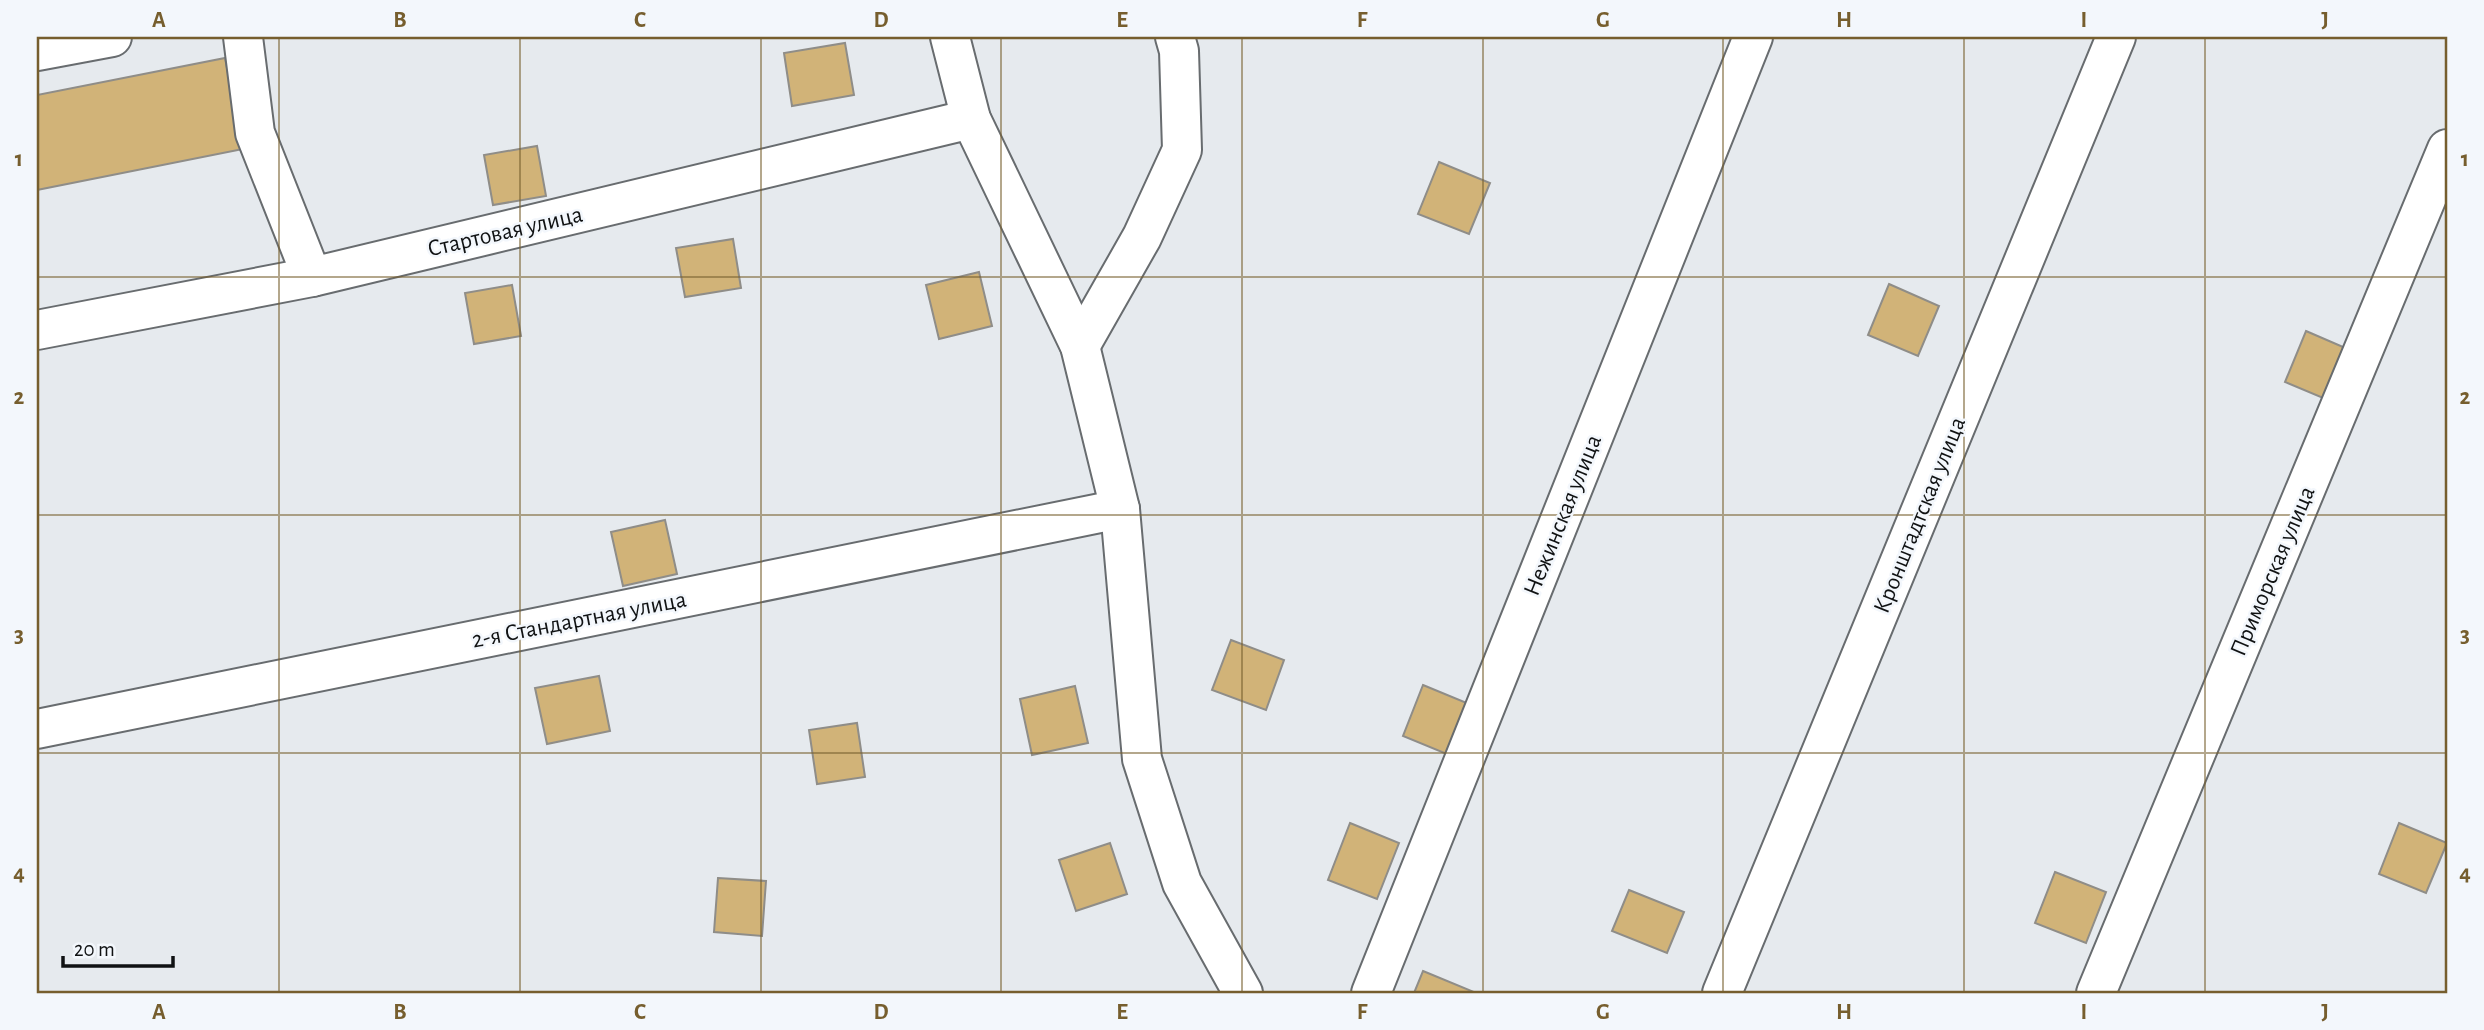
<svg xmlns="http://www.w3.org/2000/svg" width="2484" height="1030" viewBox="0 0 2484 1030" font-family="'Alegreya Sans',sans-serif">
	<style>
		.building { fill: #d1b378; stroke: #8f8d88; stroke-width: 2 }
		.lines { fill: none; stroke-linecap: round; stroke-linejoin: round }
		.minor-casing { stroke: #686c6f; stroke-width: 42 }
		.minor { stroke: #fff; stroke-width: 38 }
		.grid { fill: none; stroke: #765e2e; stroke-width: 2; stroke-opacity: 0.55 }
		.labels { text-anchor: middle; stroke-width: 5; stroke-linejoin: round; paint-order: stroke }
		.street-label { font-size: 24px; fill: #101213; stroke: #f3f7fc }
		.neatline { fill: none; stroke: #765e2e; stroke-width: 2.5 }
		.grid-label { font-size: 23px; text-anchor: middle; font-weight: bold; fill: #765e2e }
	</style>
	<rect width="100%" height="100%" fill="#e6eaee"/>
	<g class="building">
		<path d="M845 43 854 95 792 106 784 53Z"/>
		<path d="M225 58 243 149 37 190V95Z"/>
		<path d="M537 146 546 196 493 205 484 155Z"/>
		<path d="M1439 162 1490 183 1469 234 1418 214Z"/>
		<path d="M733 239 741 288 685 297 676 248Z"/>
		<path d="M979 272 992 326 939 339 926 285Z"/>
		<path d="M1889 284 1939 306 1918 356 1868 335Z"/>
		<path d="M512 285 521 336 474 344 465 293Z"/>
		<path d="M2306 331 2357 353 2335 403 2285 382Z"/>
		<path d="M665 520 677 574 623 586 611 532Z"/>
		<path d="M1231 640 1284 660 1266 710 1212 690Z"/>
		<path d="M599 676 610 731 547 744 535 688Z"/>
		<path d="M1423 685 1474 706 1454 757 1403 736Z"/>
		<path d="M1075 686 1088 743 1032 755 1020 699Z"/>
		<path d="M857 723 865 777 817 784 809 730Z"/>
		<path d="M1350 823 1399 843 1377 899 1328 880Z"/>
		<path d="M2399 823 2447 843 2426 893 2379 874Z"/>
		<path d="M1110 843 1127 894 1076 911 1059 860Z"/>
		<path d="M2055 872 2106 892 2086 943 2035 923Z"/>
		<path d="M718 878 766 881 762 936 714 932Z"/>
		<path d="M1629 890 1684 912 1667 953 1612 931Z"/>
		<path d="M1423 971 1474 992 1473 993H1414Z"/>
	</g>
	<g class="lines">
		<defs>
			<g id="minor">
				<path d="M243 37 255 133 312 277"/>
				<path d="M950 37 971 119 1080 346 1120 509 1142 759 1182 883 1243 993"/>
				<path d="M37 51 112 37"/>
				<path d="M37 330 312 277 971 119"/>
				<path d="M1080 346 1142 237 1182 150 1179 51 1175 37"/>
				<path d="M37 729 1120 509"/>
				<path d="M1371 993 1753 37"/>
				<path d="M1722 993 2116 37"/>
				<path d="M2096 993 2447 149"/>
			</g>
		</defs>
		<use href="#minor" class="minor-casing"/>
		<use href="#minor" class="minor"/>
	</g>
	<path class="grid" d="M279 37V993M520 37V993M761 37V993M1001 37V993M1242 37V993M1483 37V993M1723 37V993M1964 37V993M2205 37V993M37 277H2447M37 515H2447M37 753H2447"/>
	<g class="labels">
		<g class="street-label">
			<text transform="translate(505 231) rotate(-13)" y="8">Стартовая улица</text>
			<text transform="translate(1562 515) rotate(-68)" y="8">Нежинская улица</text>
			<text transform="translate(1919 515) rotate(-68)" y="8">Кронштадтская улица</text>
			<text transform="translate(2272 571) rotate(-67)" y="8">Приморская улица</text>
			<text transform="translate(579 619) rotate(-11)" y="8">2-я Стандартная улица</text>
		</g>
	</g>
	<rect width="2484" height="1030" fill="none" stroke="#f3f7fc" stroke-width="77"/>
	<path d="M63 956v10h110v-10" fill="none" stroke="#101213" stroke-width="3.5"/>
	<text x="74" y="956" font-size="21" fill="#101213" stroke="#f3f7fc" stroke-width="5" paint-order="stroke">20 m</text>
	<rect x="38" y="38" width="2408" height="954" class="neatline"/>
	<g class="grid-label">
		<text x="159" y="27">A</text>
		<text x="400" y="27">B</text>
		<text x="640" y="27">C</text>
		<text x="881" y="27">D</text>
		<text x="1122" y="27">E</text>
		<text x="1362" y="27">F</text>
		<text x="1603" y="27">G</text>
		<text x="1844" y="27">H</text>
		<text x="2084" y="27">I</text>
		<text x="2325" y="27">J</text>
		<text x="19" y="166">1</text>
		<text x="2465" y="166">1</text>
		<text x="19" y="404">2</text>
		<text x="2465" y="404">2</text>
		<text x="19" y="642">3</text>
		<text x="2465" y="642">3</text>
		<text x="19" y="880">4</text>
		<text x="2465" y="880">4</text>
		<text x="159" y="1019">A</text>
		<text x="400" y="1019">B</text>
		<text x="640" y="1019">C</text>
		<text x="881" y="1019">D</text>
		<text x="1122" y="1019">E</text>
		<text x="1362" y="1019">F</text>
		<text x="1603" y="1019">G</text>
		<text x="1844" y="1019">H</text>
		<text x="2084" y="1019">I</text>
		<text x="2325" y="1019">J</text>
	</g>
</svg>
